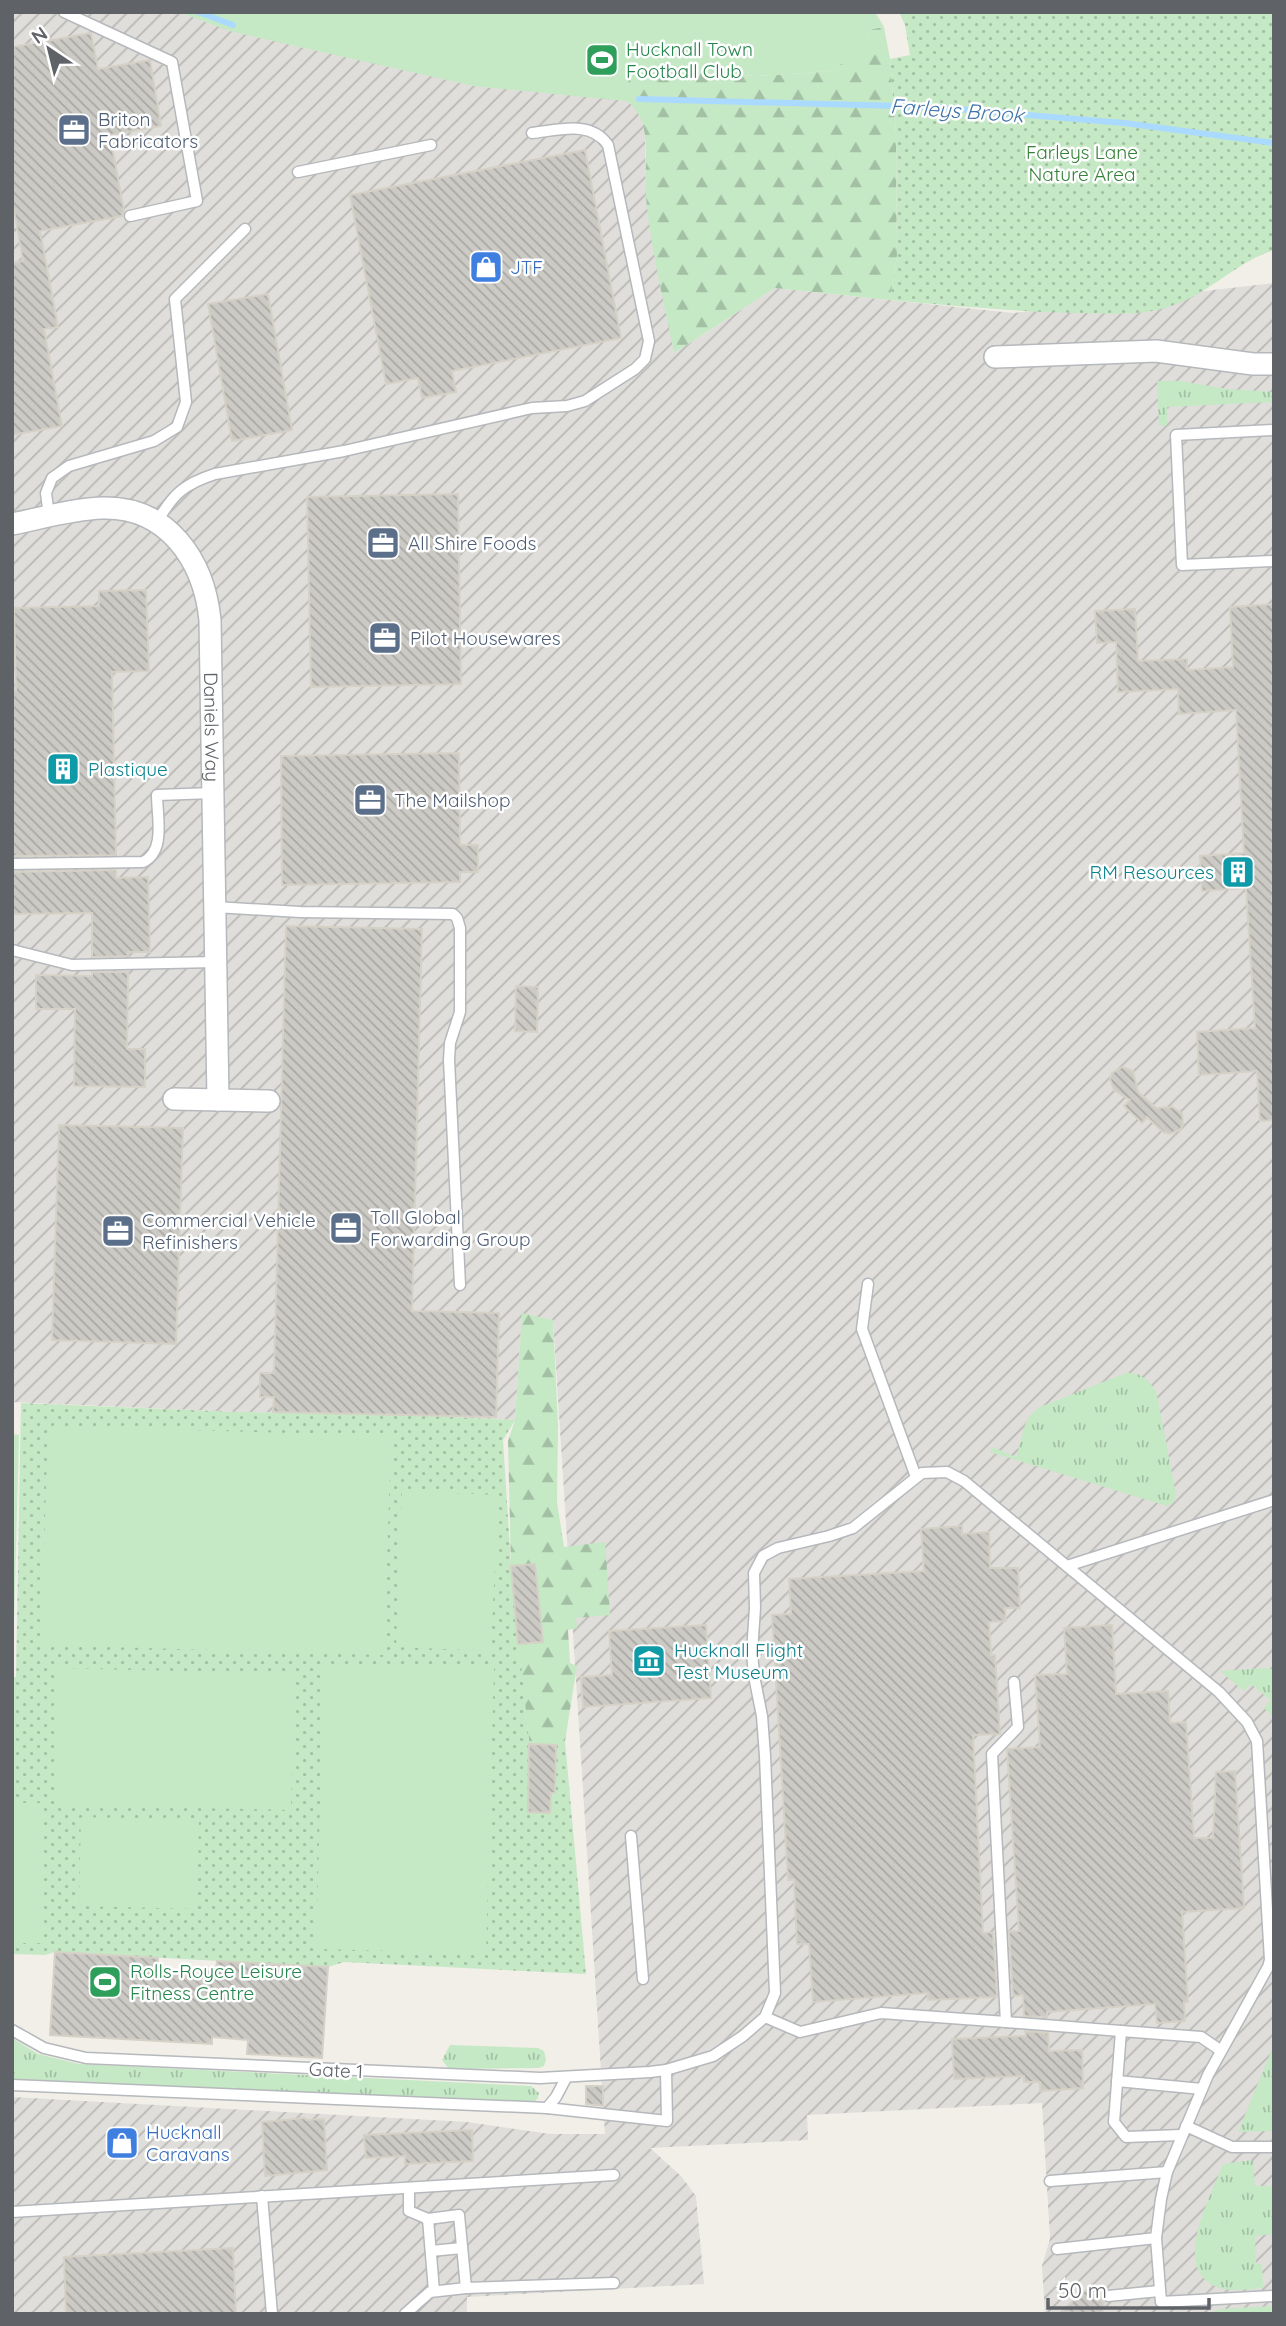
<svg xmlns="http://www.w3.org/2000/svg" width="1286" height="2326" viewBox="0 0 1286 2326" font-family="Quicksand,sans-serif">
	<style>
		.industrial { fill: url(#industrial-furrows) }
		.grass { fill: url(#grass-tufts) }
		.forest { fill: url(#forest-firs) }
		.park { fill: url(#park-dots) }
		.pitch { fill: #c5e8c5 }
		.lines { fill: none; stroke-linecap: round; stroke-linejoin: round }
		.stream { stroke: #aadaff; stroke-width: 6 }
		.building { fill: url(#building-back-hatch); stroke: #d6d1c6; stroke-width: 2 }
		.service-casing { stroke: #b5b8bc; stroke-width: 13 }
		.minor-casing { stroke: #b5b8bc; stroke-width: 24 }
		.service { stroke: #fff; stroke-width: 10 }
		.minor { stroke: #fff; stroke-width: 21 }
		.labels { text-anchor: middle; stroke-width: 5; stroke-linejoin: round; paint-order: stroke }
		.leisure-label { font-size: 19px; fill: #27864d; stroke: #fff; text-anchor: start }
		.service-label { font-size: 19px; fill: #4e5e75; stroke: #fff; text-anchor: start }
		.park-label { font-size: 19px; fill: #348238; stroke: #fff }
		.shop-label { font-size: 19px; fill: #366cbe; stroke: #fff; text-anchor: start }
		.street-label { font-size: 19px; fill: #5f6368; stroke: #fff }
		.culture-label { font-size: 19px; fill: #0d838f; stroke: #fff; text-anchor: start }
		.water-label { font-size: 21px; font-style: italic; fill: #4174aa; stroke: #fff }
	</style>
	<defs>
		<pattern id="industrial-furrows" width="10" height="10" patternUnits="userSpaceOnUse" patternTransform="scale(1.75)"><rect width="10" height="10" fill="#e0deda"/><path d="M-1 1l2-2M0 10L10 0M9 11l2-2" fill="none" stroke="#b9b8b5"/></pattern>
		<pattern id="grass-tufts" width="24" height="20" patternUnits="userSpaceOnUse" patternTransform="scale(1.75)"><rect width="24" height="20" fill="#c5e8c5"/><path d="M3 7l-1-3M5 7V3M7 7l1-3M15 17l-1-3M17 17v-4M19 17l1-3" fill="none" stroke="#a3c0a4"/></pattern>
		<pattern id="forest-firs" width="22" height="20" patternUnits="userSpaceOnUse" patternTransform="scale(1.75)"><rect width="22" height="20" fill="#c5e8c5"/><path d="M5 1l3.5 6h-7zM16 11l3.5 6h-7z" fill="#a3c0a4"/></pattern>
		<pattern id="park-dots" width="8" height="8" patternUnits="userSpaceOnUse" patternTransform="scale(1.75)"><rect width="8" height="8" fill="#c5e8c5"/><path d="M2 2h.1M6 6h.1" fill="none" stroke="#a3c0a4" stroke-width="1.8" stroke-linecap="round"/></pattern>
		<pattern id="building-back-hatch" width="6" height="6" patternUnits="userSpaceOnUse" patternTransform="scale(1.75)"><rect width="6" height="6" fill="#cccac5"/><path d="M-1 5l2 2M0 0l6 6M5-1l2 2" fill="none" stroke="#a9a8a4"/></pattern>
	</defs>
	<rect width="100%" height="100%" fill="#f1efe8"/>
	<path class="industrial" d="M12 12H179L230 31 474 86 627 101 635 108 642 120 645 135 646 198 674 353 775 288 1013 313 1274 283V2314H1045L1042 2266 1050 2239 1042 2103 807 2115 808 2140 650 2148 681 2176 696 2196 704 2284 467 2297V2314H12V2097L467 2122 550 2134H605L553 1320 522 1314 515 1420 405 1415 236 1412 12 1402Z"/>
	<g class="grass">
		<path d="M1157 381H1180L1227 389 1274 392V402L1167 407V425L1159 426Z"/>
		<path d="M1126 1373C1142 1372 1151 1381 1157 1395L1176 1495 1174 1502 1167 1506 990 1452 992 1447 1016 1457C1024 1437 1021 1419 1040 1407Z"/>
		<path d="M1267 1668 1274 1670V1739L1272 1716 1264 1708 1270 1700 1251 1684 1244 1691 1220 1671Z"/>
		<path d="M12 2038 38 2054 79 2064 531 2086 539 2093 538 2098 532 2104 12 2080Z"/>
		<path d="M1274 2044V2131L1238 2132Z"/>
		<path d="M450 2045 538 2048 544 2051 546 2060 544 2066 539 2068 449 2069 442 2060Z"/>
		<path d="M1253 2160 1255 2186H1274V2234L1255 2236 1256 2264H1262L1263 2288C1250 2289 1233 2292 1220 2288 1168 2271 1211 2197 1223 2164Z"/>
		<path d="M1274 2306V2314H1205L1222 2309Z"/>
	</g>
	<g class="forest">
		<path d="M179 12 552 65 758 76 831 71 859 51 872 29 884 27 890 59 896 134 897 256 890 300 775 288 674 353C664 302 651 250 646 198 644 175 649 142 642 122 639 113 634 107 627 101L474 86 230 31Z"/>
		<path d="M522 1313 553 1320 558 1425 557 1502 564 1547 605 1542 610 1615 576 1618 577 1628 568 1630 570 1663 577 1666 565 1741H529L518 1644 543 1641 535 1565 511 1566 508 1441 515 1420Z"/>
	</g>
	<g class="park">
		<path d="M899 12H1274V250C1236 262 1209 294 1171 306 1143 316 1112 314 1082 313 1018 312 954 306 890 300L897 256 896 134 890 59 910 55 905 25Z"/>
		<path d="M21 1403 236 1412 405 1415 515 1420 503 1440 511 1566 529 1741H565L586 1974 344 1962 328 1967 55 1952 45 1955 12 1954V1677H16Z"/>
	</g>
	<g class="pitch">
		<path d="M179 12H875L884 27 872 29 859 51 831 71 758 76 629 69 627 101 474 86 230 31Z"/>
		<path d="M48 1426 391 1436 384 1655 41 1645Z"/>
		<path d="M12 1434 19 1435 13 1662H12Z"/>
		<path d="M402 1491 498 1495 491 1651 396 1647Z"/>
		<path d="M324 1664 494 1668 486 1953 316 1949Z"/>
		<path d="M58 1668 294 1674 291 1810 55 1805Z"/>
		<path d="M12 1803H42L41 1943H12Z"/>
		<path d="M81 1817 199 1820 197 1909 79 1906Z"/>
	</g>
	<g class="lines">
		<g class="stream">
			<path d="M198 12 233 25"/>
			<path d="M639 99 934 107 1124 123 1274 143"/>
		</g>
	</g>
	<g class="building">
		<path d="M91 33 98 69 150 60 161 126 110 135 124 211 122 216 40 231 58 327 44 329 62 426 12 435V263L23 261 12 199V47Z"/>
		<path d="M585 150 621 338 452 371 456 392 422 398 418 378 386 384 350 195Z"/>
		<path d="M268 294 292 430 232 441 208 304Z"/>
		<path d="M458 494 461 684 311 687 307 497Z"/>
		<path d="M146 590 149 671 112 672 116 855 12 856V690H16L14 608 99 606V591Z"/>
		<path d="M1274 604V1120L1260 1121 1257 1071 1199 1075 1197 1032 1255 1028 1246 888 1202 891 1200 856 1244 853 1236 710 1179 714 1178 689 1118 692 1116 642 1097 643 1095 611 1135 609 1138 661 1187 659V670L1233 667 1230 607Z"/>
		<path d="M459 753 460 845H478V872H460V882L282 885 281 756Z"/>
		<path d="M116 870V878L148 877 150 952H128V956L92 957V913L12 914V872Z"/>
		<path d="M286 926 422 929 412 1311 499 1313 496 1417 273 1412 274 1397H260V1373H274Z"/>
		<path d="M92 972H128L127 1049H145V1087L74 1086 75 1009H36V975L92 976Z"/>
		<path d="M516 986 538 987 537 1032 515 1031Z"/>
		<path d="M1122 1067 1133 1071 1138 1092 1156 1108 1172 1107 1182 1113 1183 1125 1180 1130 1169 1134 1163 1132 1147 1117 1142 1123 1124 1106 1130 1100 1114 1090 1110 1079 1112 1073Z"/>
		<path d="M59 1125 183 1128 176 1344 52 1340Z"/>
		<path d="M962 1526V1534L989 1532 990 1568H1018L1020 1608H1005L1006 1621 989 1622 991 1655H995L1000 1734 973 1735 983 1933 993 1932 997 1997 928 2000V1993L813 2002 809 1944H797L794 1880H788L772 1615 791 1614 789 1579 924 1571 921 1529Z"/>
		<path d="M535 1564 543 1642 518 1644 511 1566Z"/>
		<path d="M706 1625 711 1698 583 1707 581 1677 612 1675 609 1631Z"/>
		<path d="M1112 1625 1116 1694 1168 1691 1170 1723 1186 1722 1194 1838H1213L1216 1772 1235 1771 1244 1908 1182 1912 1188 2002H1184L1185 2021 1157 2023 1155 2004 1047 2012V2017L1024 2016 1023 1995 1013 1996 1009 1931H1019L1007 1749 1040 1747 1035 1675 1067 1674 1064 1628Z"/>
		<path d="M529 1744 556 1745 555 1793H551L550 1813 528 1812Z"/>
		<path d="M55 1952 158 1958 157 1973 199 1976V1969L216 1970 217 1961 328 1967 322 2058 247 2054 248 2040 212 2037V2044L50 2035Z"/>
		<path d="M1025 2031 1048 2033 1049 2051 1082 2050 1083 2088 1040 2091V2082H1024V2076L954 2079 952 2039 1026 2036Z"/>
		<path d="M586 2086H603V2106L586 2104Z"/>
		<path d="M305 2118 306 2120 324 2119 327 2170 265 2176 262 2122Z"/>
		<path d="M472 2130 473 2161 405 2164V2156L366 2158 364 2135Z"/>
		<path d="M233 2248 236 2314H66L64 2257Z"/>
		<path d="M1090 2289 1101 2293V2300L1104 2303 1102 2314 1061 2312 1082 2292Z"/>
	</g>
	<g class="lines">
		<defs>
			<g id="service">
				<path d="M64 12 172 62 197 201 130 216"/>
				<path d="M298 172 431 145"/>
				<path d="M1274 430 1176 435 1182 565 1274 561"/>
				<path d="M49 516 46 493 52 478 69 466 154 441 177 427 186 402 175 299 245 229"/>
				<path d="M157 522C173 494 184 484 215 474L344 451 532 408 567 406 585 401 635 369 645 359 649 341 608 145C591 120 559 130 532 133"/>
				<path d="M12 864 143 862C166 851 157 817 157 795L213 793"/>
				<path d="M215 907 300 912 453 914 457 918 460 928V1012L450 1043 449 1060 460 1285"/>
				<path d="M12 950 72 965 216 962"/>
				<path d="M868 1284 862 1329 916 1477"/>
				<path d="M1067 1566 1274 1500"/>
				<path d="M1014 1682 1018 1727 992 1754 1006 2022 1121 2031"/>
				<path d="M631 1836 643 1979"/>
				<path d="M765 2017 800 2032 881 2013 1006 2022"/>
				<path d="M12 2030 44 2048 86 2058 540 2078 650 2072 666 2070 713 2056 743 2036 765 2017 775 1993 765 1756 762 1716 754 1676 752 1652 755 1608 754 1573 763 1556 778 1548 829 1536 853 1528 922 1473 947 1472 964 1481 1219 1692 1247 1722 1257 1741 1270 1960 1268 1967 1208 2075 1167 2172 1161 2199 1156 2238 1161 2302 1274 2296"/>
				<path d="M1117 2081 1202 2089"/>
				<path d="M12 2085 547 2108 667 2121 666 2070"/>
				<path d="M547 2108 556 2097 566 2078"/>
				<path d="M1186 2126 1232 2147H1274"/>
				<path d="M1182 2135 1126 2137 1114 2122 1121 2031 1201 2037 1220 2050"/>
				<path d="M1050 2181 1167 2172"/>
				<path d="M409 2188V2211L428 2219 459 2215 466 2288 614 2283"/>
				<path d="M262 2196 272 2314"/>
				<path d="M12 2212 614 2175"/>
				<path d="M428 2219 434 2291"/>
				<path d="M1057 2249 1156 2238"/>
				<path d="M431 2251 462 2248"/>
				<path d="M1108 2296 1159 2291"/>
				<path d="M405 2314 430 2292 466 2288"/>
			</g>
			<g id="minor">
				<path d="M995 357 1156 351 1253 364H1274"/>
				<path id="s1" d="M12 524C42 518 72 509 102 508 168 506 204 561 210 620L218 1100"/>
				<path d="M174 1099 269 1101"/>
			</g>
		</defs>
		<use href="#service" class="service-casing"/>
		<use href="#minor" class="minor-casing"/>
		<use href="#service" class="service"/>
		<use href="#minor" class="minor"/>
	</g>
	<defs>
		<symbol id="stadium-square" viewBox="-11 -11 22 22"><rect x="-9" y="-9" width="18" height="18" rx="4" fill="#2e9e5b" stroke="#fff"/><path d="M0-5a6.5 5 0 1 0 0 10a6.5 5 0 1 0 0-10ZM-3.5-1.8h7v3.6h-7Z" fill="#fff"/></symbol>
		<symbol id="office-square" viewBox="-11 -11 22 22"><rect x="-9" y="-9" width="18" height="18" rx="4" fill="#5c6f8a" stroke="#fff"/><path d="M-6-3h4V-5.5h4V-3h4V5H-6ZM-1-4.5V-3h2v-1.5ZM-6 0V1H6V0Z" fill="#fff"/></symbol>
		<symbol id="shop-square" viewBox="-11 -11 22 22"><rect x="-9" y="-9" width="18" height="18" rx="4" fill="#3f7fe0" stroke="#fff"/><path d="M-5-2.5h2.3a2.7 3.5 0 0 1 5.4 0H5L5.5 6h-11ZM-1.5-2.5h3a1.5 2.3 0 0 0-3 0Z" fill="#fff"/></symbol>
		<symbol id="building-square" viewBox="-11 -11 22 22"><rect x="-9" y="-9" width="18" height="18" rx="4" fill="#0f9aa8" stroke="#fff"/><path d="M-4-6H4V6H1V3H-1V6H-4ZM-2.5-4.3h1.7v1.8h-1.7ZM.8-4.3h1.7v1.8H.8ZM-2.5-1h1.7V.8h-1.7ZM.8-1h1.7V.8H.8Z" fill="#fff"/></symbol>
		<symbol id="museum-square" viewBox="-11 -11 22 22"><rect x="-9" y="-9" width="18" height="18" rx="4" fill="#0f9aa8" stroke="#fff"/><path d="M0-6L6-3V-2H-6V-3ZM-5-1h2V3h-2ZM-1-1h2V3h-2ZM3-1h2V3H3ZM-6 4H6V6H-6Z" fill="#fff"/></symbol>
	</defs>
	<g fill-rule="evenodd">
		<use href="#stadium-square" x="583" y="41" width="38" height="38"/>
		<use href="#office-square" x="55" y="111" width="38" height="38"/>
		<use href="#shop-square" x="467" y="248" width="38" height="38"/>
		<use href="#office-square" x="364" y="524" width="38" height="38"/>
		<use href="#office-square" x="366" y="619" width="38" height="38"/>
		<use href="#building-square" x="44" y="750" width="38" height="38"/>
		<use href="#office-square" x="351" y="781" width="38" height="38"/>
		<use href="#building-square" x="1219" y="853" width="38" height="38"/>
		<use href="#office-square" x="327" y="1209" width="38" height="38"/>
		<use href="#office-square" x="99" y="1212" width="38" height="38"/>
		<use href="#museum-square" x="630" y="1642" width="38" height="38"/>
		<use href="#stadium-square" x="86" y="1963" width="38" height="38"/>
		<use href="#shop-square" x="103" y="2124" width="38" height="38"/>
	</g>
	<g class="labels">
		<g class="leisure-label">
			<text x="626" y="56">Hucknall Town<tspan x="626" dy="22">Football Club</tspan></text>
			<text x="130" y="1978">Rolls-Royce Leisure<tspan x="130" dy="22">Fitness Centre</tspan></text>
		</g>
		<g class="service-label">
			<text x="98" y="126">Briton<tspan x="98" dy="22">Fabricators</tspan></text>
			<text x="408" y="550">All Shire Foods</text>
			<text x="410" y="645">Pilot Housewares</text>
			<text x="394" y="807">The Mailshop</text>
			<text x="370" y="1224">Toll Global<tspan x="370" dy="22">Forwarding Group</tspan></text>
			<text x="142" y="1227">Commercial Vehicle<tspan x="142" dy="22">Refinishers</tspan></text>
		</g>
		<g class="park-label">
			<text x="1082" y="159">Farleys Lane<tspan x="1082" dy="22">Nature Area</tspan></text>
		</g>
		<g class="shop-label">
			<text x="510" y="274">JTF</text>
			<text x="146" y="2139">Hucknall<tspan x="146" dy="22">Caravans</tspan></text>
		</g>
		<g class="street-label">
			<text dy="7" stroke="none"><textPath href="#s1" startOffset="371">Daniels Way</textPath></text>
			<text transform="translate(336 2070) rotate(3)" y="7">Gate 1</text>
		</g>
		<g class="culture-label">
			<text x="88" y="776">Plastique</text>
			<text x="1214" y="879" text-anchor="end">RM Resources</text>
			<text x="674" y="1657">Hucknall Flight<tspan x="674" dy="22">Test Museum</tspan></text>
		</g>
		<g class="water-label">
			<text transform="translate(957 111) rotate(4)" y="7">Farleys Brook</text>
		</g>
	</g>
	<rect width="1286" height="2326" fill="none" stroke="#5f6368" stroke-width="28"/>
	<g transform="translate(49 49) rotate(325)" stroke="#ffffff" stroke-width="5" paint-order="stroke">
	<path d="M0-5L12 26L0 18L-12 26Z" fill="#5f6368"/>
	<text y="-10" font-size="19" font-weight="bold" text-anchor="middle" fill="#5f6368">N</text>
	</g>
	<path d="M1048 2298v10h161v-10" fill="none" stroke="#5f6368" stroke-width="3.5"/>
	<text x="1058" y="2298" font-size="21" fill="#5f6368" stroke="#ffffff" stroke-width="5" paint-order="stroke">50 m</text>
</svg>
